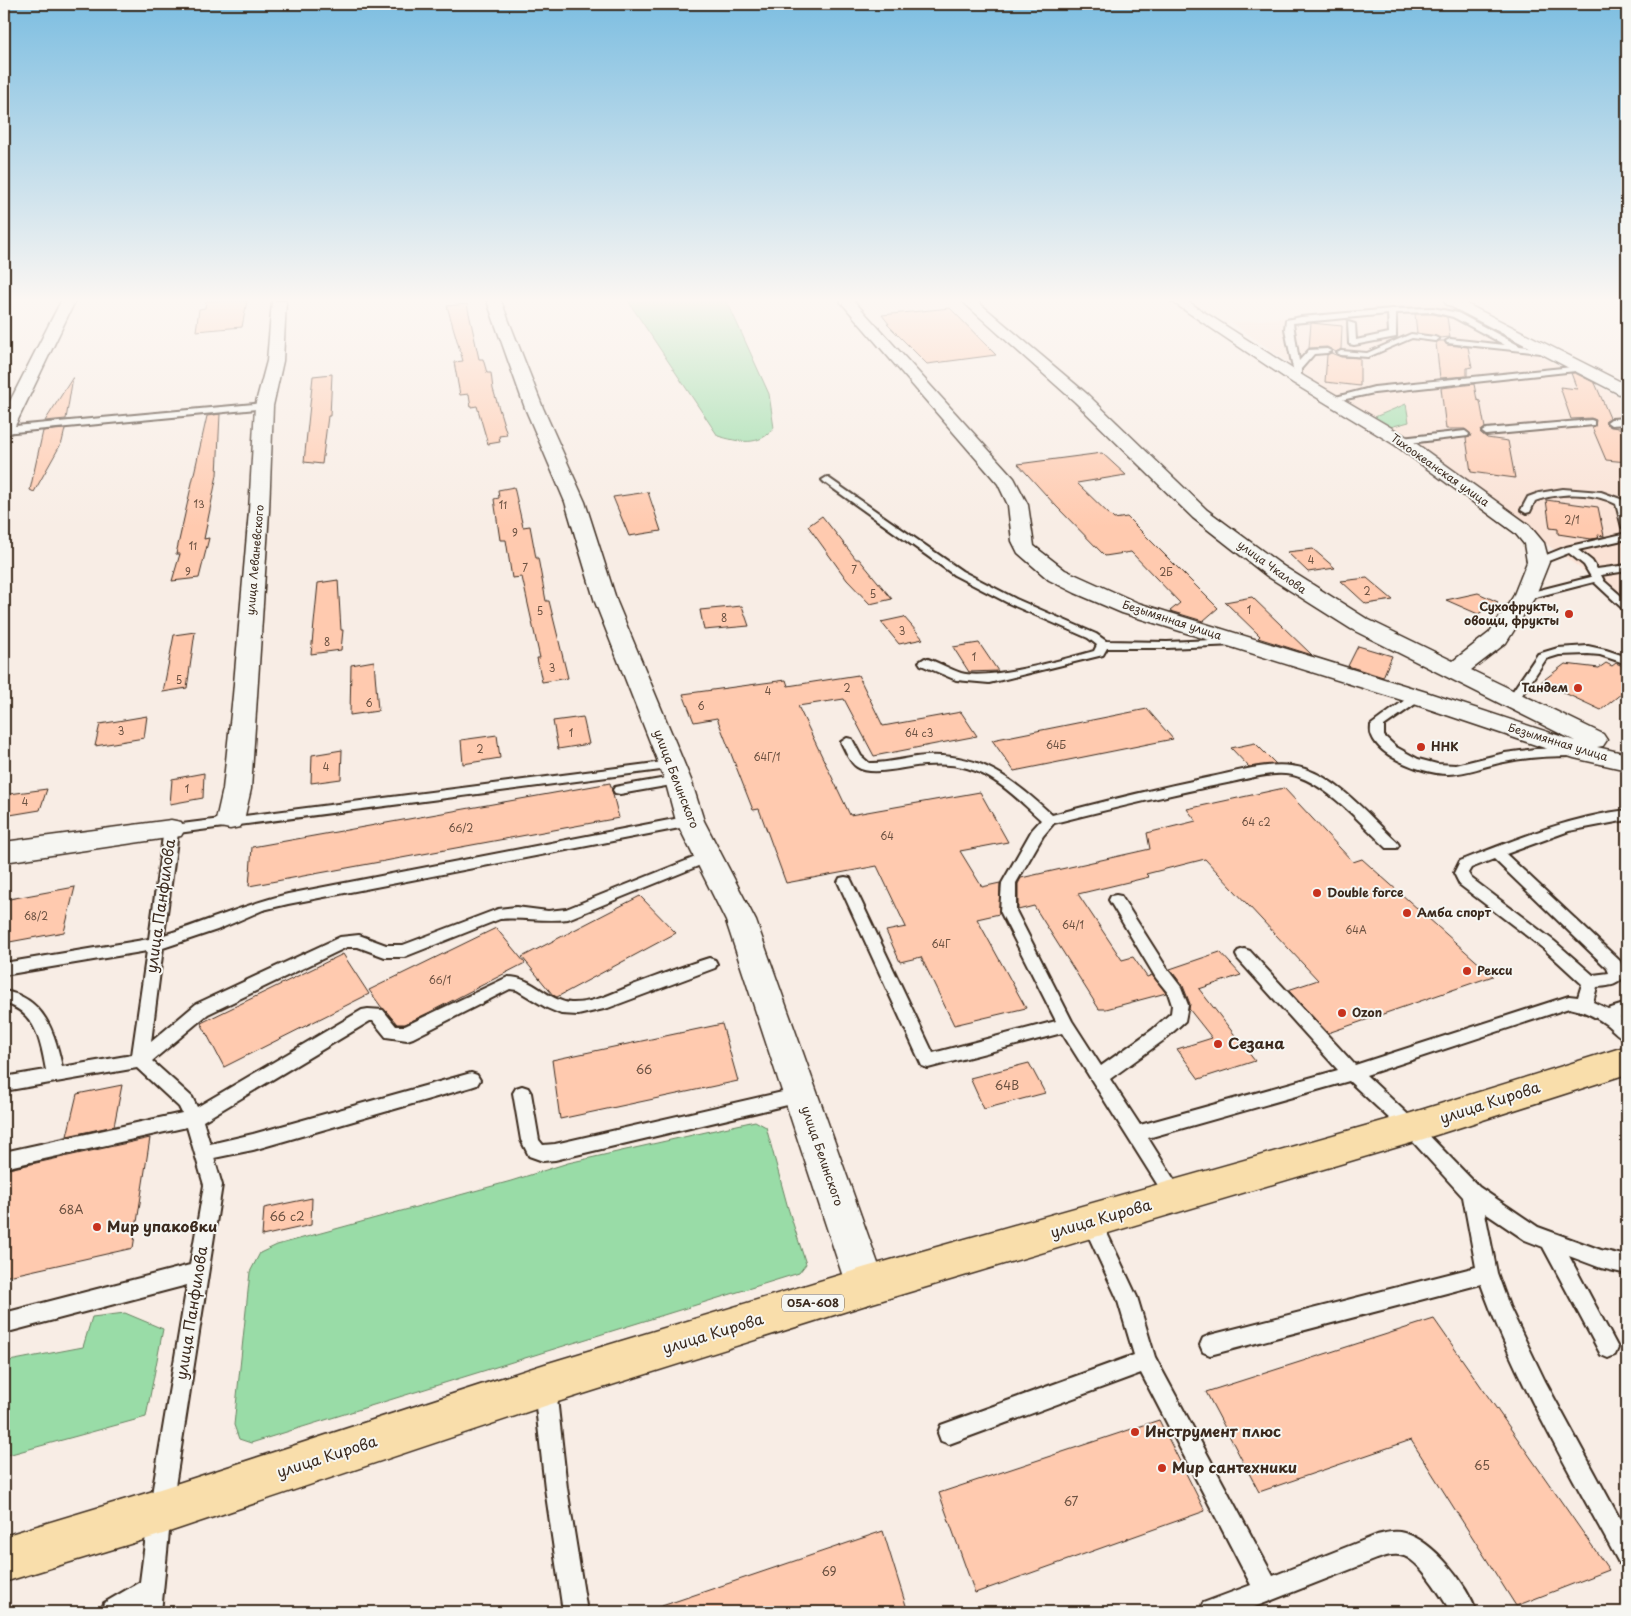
<svg xmlns="http://www.w3.org/2000/svg" width="1631" height="1616" viewBox="0 0 1631 1616" font-family="'Playpen Sans',sans-serif">
	<style>
		.built { fill: #fae2d5 }
		.green { fill: #99dca7; stroke: #6a8362 }
		.building { fill: #ffcaaf; stroke: #3b2a1e }
		.lines { fill: none; stroke-linecap: round; stroke-linejoin: round }
		.lane-casing { stroke: #3b2a1e; stroke-width: 4 }
		.street-casing { stroke: #3b2a1e; stroke-width: 3 }
		.primary-casing { stroke: #3b2a1e; stroke-width: 3 }
		.lane { fill: #f6f6f2; fill-rule: evenodd }
		.street { fill: #f6f6f2; fill-rule: evenodd }
		.primary { fill: #f9deab; fill-rule: evenodd }
		.poi-dot { fill: #c8321e; stroke: #f6f6f2; stroke-width: 2 }
		.labels { text-anchor: middle; stroke-width: 4; stroke-linejoin: round; paint-order: stroke }
		.number-label { font-size: 10px; fill: #6c5242 }
		.far-street-label { font-size: 11px; fill: #3b2a1e; stroke: #f6f6f2 }
		.shield { fill: #f6f6f2; stroke: #73675e; stroke-width: 1 }
		.shield-label { font-size: 11px; font-weight: bold; fill: #3b2a1e }
		.poi-label { font-size: 12px; font-weight: bold; fill: #3b2a1e; stroke: #f6f6f2; text-anchor: start }
		.street-label { font-size: 12px; fill: #3b2a1e; stroke: #f6f6f2 }
		.near-number-label { font-size: 12px; fill: #6c5242 }
		.near-street-label { font-size: 15px; fill: #3b2a1e; stroke: #f6f6f2 }
		.near-poi-label { font-size: 15px; font-weight: bold; fill: #3b2a1e; stroke: #f6f6f2; text-anchor: start }
	</style>
	<rect width="100%" height="100%" fill="#f8ede5"/>
	<filter id="ink" filterUnits="userSpaceOnUse"><feTurbulence type="fractalNoise" baseFrequency=".02" numOctaves="2"/><feDisplacementMap in="SourceGraphic" scale="10" xChannelSelector="R" yChannelSelector="G"/><feConvolveMatrix kernelMatrix="1 2 1 2 8 2 1 2 1" color-interpolation-filters="sRGB"/></filter>
	<g filter="url(#ink)">
		<path class="built" d="M1436 302 1627 401V601L1232 323Z"/>
		<g class="green">
			<path d="M628 301H727L769 394 774 428C759 447 739 442 718 436Z"/>
			<path d="M1406 404 1409 422 1390 427 1370 419Z"/>
			<path d="M755 1121 766 1127 788 1208 806 1264 799 1273 251 1443 239 1439 234 1425 250 1272 260 1253 277 1245 511 1181 568 1163Z"/>
			<path d="M125 1313 163 1329 146 1417 4 1456V1362L83 1347 92 1317Z"/>
		</g>
		<g class="building">
			<path d="M206 301H247L242 327 196 331 199 309 205 308Z"/>
			<path d="M467 304 479 359H483L487 373H491L493 389 507 435 499 436 500 442 488 444 477 406 471 407 469 394 460 395 454 362 463 361 447 306Z"/>
			<path d="M950 308 996 355 927 364 887 324H889L882 315Z"/>
			<path d="M1415 314H1433L1447 317 1450 337 1440 338 1417 333Z"/>
			<path d="M1311 323 1342 326 1341 349 1336 352 1327 347 1309 348Z"/>
			<path d="M1439 341H1444L1447 345 1468 347 1472 367 1467 368V376L1440 378 1436 343Z"/>
			<path d="M1331 353 1341 357 1360 358V386L1325 382 1327 355Z"/>
			<path d="M1571 373H1575L1595 383 1610 418 1606 420V424L1611 427 1627 429V462L1606 460 1592 427 1595 426 1596 420 1591 418 1571 419 1560 387 1577 389Z"/>
			<path d="M332 374 330 416H328L322 464 304 462 313 376Z"/>
			<path d="M73 377 66 419 45 421Z"/>
			<path d="M1474 384 1477 400 1480 401 1485 428 1480 432 1487 438 1508 441 1515 478 1471 472 1466 438 1470 437 1471 434 1465 429H1446L1441 388Z"/>
			<path d="M220 414 217 475 204 539 209 538 199 578 172 581 180 554H176L207 416Z"/>
			<path d="M65 429 62 442 34 492 30 490 43 431Z"/>
			<path d="M1102 453 1126 475 1077 483 1114 519 1127 517 1218 608 1203 621 1170 611 1180 603 1131 552 1105 556 1056 506 1018 464Z"/>
			<path d="M514 487 523 527 530 526 536 558H538L546 601H549L568 678 542 682 537 658H540L522 577 512 578 506 540H500L494 499 499 498 498 490Z"/>
			<path d="M648 492 661 531 629 536 613 497Z"/>
			<path d="M1546 500 1598 507 1604 536 1598 535 1599 538 1591 539 1558 534V529L1550 528Z"/>
			<path d="M822 516 856 559H859L892 599 870 604 847 580 808 526Z"/>
			<path d="M1313 549 1335 568 1308 572 1287 552Z"/>
			<path d="M1367 578 1393 600 1366 604 1341 581Z"/>
			<path d="M338 580 341 630H343L341 650 311 654 318 583Z"/>
			<path d="M1478 593 1498 602 1478 614 1446 600Z"/>
			<path d="M1252 597 1312 655 1258 638 1260 636 1225 602Z"/>
			<path d="M742 606 749 626 704 630 700 610Z"/>
			<path d="M904 617 923 639 899 644 881 622Z"/>
			<path d="M195 632 187 688 163 692 174 635Z"/>
			<path d="M979 643 998 671 969 672 953 647Z"/>
			<path d="M1358 646 1392 656 1383 677 1348 666Z"/>
			<path d="M374 661 378 711 350 715 351 665Z"/>
			<path d="M1606 663 1612 666 1616 663 1627 668V689L1601 710 1541 682 1565 664 1599 668Z"/>
			<path d="M858 675 883 726 961 712 977 736 874 756 844 699 798 706 850 815 980 792 1008 842 960 851 982 887 1000 883 999 914 977 919 1026 1008 954 1025 921 957 900 962 886 931 906 927 877 866 786 883 759 809 753 810 717 718 694 722 683 694 786 680 788 686Z"/>
			<path d="M1147 709 1173 739 1014 771 992 740Z"/>
			<path d="M147 716 144 738 95 746 100 724Z"/>
			<path d="M583 717 589 744 558 749 553 721Z"/>
			<path d="M497 735 500 758 463 764 461 740Z"/>
			<path d="M1255 743 1276 764 1249 767 1231 748Z"/>
			<path d="M342 750 341 779 311 783 312 755Z"/>
			<path d="M204 773 203 798 170 804 172 779Z"/>
			<path d="M610 783 619 818 249 886 252 847Z"/>
			<path d="M1284 788 1353 862 1362 859 1493 976 1328 1033 1288 990 1318 980 1205 859 1146 874 1149 877 1078 894 1122 960 1133 957 1147 977 1152 975 1166 993 1106 1009H1099L1034 906 1018 910V884L1021 878 1150 849 1147 833 1196 821 1187 809Z"/>
			<path d="M47 789 40 810 4 816 9 794Z"/>
			<path d="M75 887 64 932 4 943V900Z"/>
			<path d="M640 896 676 933 557 997 553 995 522 957Z"/>
			<path d="M496 928 525 963 430 1012 405 1024H397L384 1009 382 1008 369 990Z"/>
			<path d="M1220 952 1241 975 1199 989 1255 1061 1199 1079 1177 1049 1212 1038 1189 1009 1190 1004 1183 986 1170 969Z"/>
			<path d="M343 954 369 994 224 1067 201 1023Z"/>
			<path d="M722 1024 738 1081 560 1119 552 1060Z"/>
			<path d="M1029 1063 1045 1093 984 1109 970 1078Z"/>
			<path d="M122 1085 114 1126 67 1136 77 1094Z"/>
			<path d="M150 1138 133 1248 4 1277V1170Z"/>
			<path d="M312 1198 311 1225 262 1236 264 1208Z"/>
			<path d="M1434 1319 1609 1570 1516 1606 1411 1440 1259 1492 1206 1392Z"/>
			<path d="M1159 1420 1205 1511 975 1593 939 1493Z"/>
			<path d="M883 1531 908 1612H654L653 1609Z"/>
		</g>
		<g class="lines">
			<defs>
				<g id="lane">
					<path d="M1433 308 1458 313 1520 346 1550 350 1554 352 1550 354 1447 343 1446 341 1450 339 1505 345 1453 317 1433 312 1396 313V337L1354 345 1349 344 1348 322 1355 324 1356 340 1389 333 1388 314 1293 323 1299 361 1309 350 1327 349 1331 351 1327 353 1314 354 1301 369V375L1294 373 1285 329 1286 320 1301 317 1392 309Z"/>
					<path d="M1411 334 1435 337 1439 339 1435 341 1412 338 1368 357 1341 355 1337 353 1341 351 1367 353Z"/>
					<path d="M1582 366H1585V370L1374 393 1332 402 1328 399 1374 387Z"/>
					<path d="M264 403 267 404V408L4 433V427Z"/>
					<path d="M1627 418V424L1611 425 1607 422 1611 419Z"/>
					<path d="M1591 420 1594 421V425L1486 435 1482 432 1486 429Z"/>
					<path d="M1465 431 1469 434 1468 436 1401 444 1396 441 1401 438Z"/>
					<path d="M827 477 962 571 1016 599 1096 634 1106 641 1167 642 1235 639 1241 642 1235 645 1167 648H1107L1103 655 989 683 956 680 921 665 919 662 925 658C938 662 949 669 961 673 988 681 1065 659 1094 651L1097 645 1088 638 1008 603 954 575 824 482 822 480Z"/>
					<path d="M1563 489 1601 492 1623 500 1627 510V530L1622 527 1616 504C1593 492 1559 492 1535 501L1530 512 1526 513 1521 510 1528 497 1539 493Z"/>
					<path d="M1627 533V539L1578 550 1592 561 1597 569 1627 565V571L1601 575 1604 581 1627 601V610L1623 609 1594 582 1524 600 1518 597 1520 595 1591 577 1584 565 1569 553 1538 565 1533 562 1534 560 1566 547Z"/>
					<path d="M1588 646 1606 650 1627 657V664L1600 655 1588 654 1559 655 1546 659 1516 704H1508L1506 701 1538 654 1558 648Z"/>
					<path d="M1417 693 1423 697 1421 700 1384 726V736L1396 747 1418 759 1437 764 1456 765 1505 753 1535 749 1573 748 1580 752 1573 756C1550 756 1527 757 1504 762 1486 765 1467 774 1448 774 1426 774 1381 759 1372 736 1370 733 1371 729 1371 725L1413 694Z"/>
					<path d="M847 738 852 739 861 756 869 763C888 764 907 757 926 756 982 753 1013 780 1052 815 1105 801 1158 788 1211 777 1240 771 1276 759 1305 769 1341 781 1370 817 1397 842L1399 845 1397 848H1387C1362 825 1331 788 1299 777 1279 769 1252 778 1232 782 1172 794 1113 808 1054 823L1043 836 1016 883V911L1072 1021 1101 1066 1152 1030 1171 1013 1172 1005 1168 993 1156 978 1109 900 1111 896 1116 895 1121 896 1168 970 1181 987 1188 1005 1185 1021 1164 1040 1110 1079 1140 1125 1338 1070 1238 959 1236 955 1238 951 1244 949 1250 951 1355 1065 1569 996 1578 997 1582 984 1544 949 1460 885 1454 873 1460 861C1514 840 1569 817 1627 810V820L1569 831 1506 854 1620 961 1625 974C1619 986 1609 986 1597 987L1593 1002 1608 1009 1627 1003V1015L1620 1017 1627 1023V1040C1619 1037 1614 1031 1607 1025 1595 1016 1584 1011 1569 1008L1366 1075 1417 1123 1479 1187 1538 1227 1601 1250 1627 1256V1274L1601 1268 1569 1256 1618 1348 1615 1355 1608 1358 1601 1355 1543 1247 1525 1240 1485 1213 1497 1273 1509 1306 1545 1381 1627 1532V1567L1619 1563C1570 1472 1516 1382 1481 1284L1210 1355 1203 1352 1200 1345 1203 1338 1210 1335 1476 1267 1463 1197 1405 1133 1349 1081 1148 1138 1185 1197 1183 1203 1176 1205 1169 1203 1062 1033 928 1068 922 1066 838 882 840 878 845 877 850 878 852 882 933 1053 1056 1021 1000 911 1002 883 1032 830 1041 820C1019 800 996 776 967 768 953 764 939 764 925 765 907 766 872 777 857 767 849 762 845 750 841 742ZM1494 859 1607 968 1609 973 1593 975 1554 941 1471 878 1468 873 1471 868Z"/>
					<path d="M671 761 676 762 678 765 676 768 178 833 164 935C206 922 246 904 288 894L690 816 695 818 697 821 695 824 690 826 288 904 263 910 217 930 163 948 151 1042 196 1004 340 937 359 935 386 945H403L498 909 516 907 548 911 566 909 703 854H713L715 857 713 860 568 919C544 922 523 917 500 919L404 957H385L358 947H347L208 1014 152 1061 192 1097 197 1107 362 1010 368 1009 383 1010 396 1026H405L508 977C534 977 547 1001 571 1003 592 1004 614 993 633 985 658 976 683 966 709 958L715 960 717 964 715 968 608 1008 578 1015 561 1014 547 1008 517 990 510 989 413 1038 407 1040 386 1037 373 1021H370L203 1121 210 1144 253 1134 471 1073 477 1075 480 1080 477 1085 471 1087 253 1150 214 1158 222 1185 171 1512 161 1612H101L104 1603 140 1582 149 1512 187 1285 4 1333V1313L190 1265 204 1185 187 1127 4 1168V1152L182 1113 179 1107 137 1068 4 1091V1077L46 1070C41 1042 36 1012 4 1003V991C44 998 55 1032 62 1067L132 1055 147 951 4 975V963L149 939 164 829 166 826Z"/>
					<path d="M678 776 683 777 685 780 683 783 620 794 615 793 613 790 615 787 620 786Z"/>
					<path d="M522 1086 528 1088 531 1093 539 1140 543 1145 555 1144 800 1088 806 1090 809 1095 806 1100 800 1102 555 1160 543 1161 529 1156 521 1140 513 1093 516 1088Z"/>
					<path d="M1092 1213 1099 1216 1137 1297 1155 1357 1273 1576 1377 1535C1386 1533 1394 1530 1404 1533 1434 1541 1467 1584 1477 1612H1451C1441 1596 1422 1563 1404 1556 1394 1553 1386 1556 1377 1559L1242 1612H1200L1203 1603 1251 1585 1141 1373 949 1444 941 1441 938 1433 941 1425 1134 1355 1117 1298 1082 1222 1085 1216Z"/>
					<path d="M545 1378 553 1381 556 1389 567 1488 587 1612H563L545 1488 534 1389 537 1381Z"/>
				</g>
				<g id="street">
					<path d="M61 301H75L13 430 10 434 4 435V413Z"/>
					<path d="M272 301H286L283 361 273 406 269 511 251 789 244 820 240 827 230 829 220 827 216 820 223 789 233 695 249 511 255 406 267 361Z"/>
					<path d="M487 301H501L543 408 585 502 617 602 691 780 704 821 756 921 886 1286 880 1299 866 1305 852 1299 846 1286 726 921 676 821 665 780 595 602 565 502 525 408Z"/>
					<path d="M840 301H854L1014 478 1028 505 1034 546 1065 570 1138 603 1426 692 1575 741 1351 629 1267 576 1193 518 1075 402 962 301H977L1087 394 1207 510 1283 566 1367 619 1453 661 1489 633 1513 597 1527 562 1524 544 1515 533 1395 445 1293 383 1171 301H1187L1305 377 1407 437 1529 525 1544 543 1549 562 1535 597 1506 643 1471 670 1603 734 1607 740 1603 746 1597 747 1627 754V770L1574 758 1408 702 1122 613 1075 593 1049 580 1018 553 1012 541 1008 505 998 484Z"/>
					<path d="M1444 301H1461L1627 385V396L1621 395 1446 304Z"/>
					<path d="M171 820 181 822 185 829 181 836 4 862V842Z"/>
				</g>
				<path id="primary" d="M1627 1046V1074L1411 1143 866 1305 545 1406 160 1535 4 1582V1536L160 1489 545 1364 866 1267 1411 1113Z"/>
			</defs>
			<use href="#lane" class="lane-casing"/>
			<use href="#street" class="street-casing"/>
			<use href="#primary" class="primary-casing"/>
			<use href="#lane" class="lane"/>
			<use href="#street" class="street"/>
			<use href="#primary" class="primary"/>
		</g>
	</g>
	<linearGradient id="sky" x2="0" y2="1"><stop stop-color="#7dbee1"/><stop offset="0.57" stop-color="#fcf7f3"/><stop offset="1" stop-color="#fcf7f3" stop-opacity="0"/></linearGradient>
	<rect width="1631" height="527" fill="url(#sky)"/>
	<g class="poi-dot">
		<circle cx="1569" cy="614" r="5"/>
		<circle cx="1578" cy="688" r="5"/>
		<circle cx="1421" cy="747" r="5"/>
		<circle cx="1317" cy="893" r="5"/>
		<circle cx="1407" cy="913" r="5"/>
		<circle cx="1467" cy="971" r="5"/>
		<circle cx="1342" cy="1013" r="5"/>
		<circle cx="1218" cy="1044" r="5"/>
		<circle cx="97" cy="1227" r="5"/>
		<circle cx="1135" cy="1432" r="5"/>
		<circle cx="1162" cy="1468" r="5"/>
	</g>
	<g class="labels">
		<g class="number-label">
			<text x="199" y="508">13</text>
			<text x="503" y="509">11</text>
			<text x="1572" y="524">2/1</text>
			<text x="515" y="537">9</text>
			<text x="193" y="550">11</text>
			<text x="1311" y="564">4</text>
			<text x="525" y="572">7</text>
			<text x="854" y="574">7</text>
			<text x="188" y="576">9</text>
			<text x="1166" y="576">2Б</text>
			<text x="1367" y="595">2</text>
			<text x="873" y="598">5</text>
			<text x="1249" y="614">1</text>
			<text x="540" y="615">5</text>
			<text x="724" y="622">8</text>
			<text x="902" y="635">3</text>
			<text x="327" y="646">8</text>
			<text x="974" y="661">1</text>
			<text x="552" y="672">3</text>
			<text x="179" y="684">5</text>
			<text x="847" y="692">2</text>
			<text x="768" y="695">4</text>
			<text x="369" y="707">6</text>
			<text x="701" y="710">6</text>
			<text x="121" y="735">3</text>
			<text x="571" y="737">1</text>
			<text x="919" y="737">64 с3</text>
			<text x="1056" y="749">64Б</text>
			<text x="480" y="753">2</text>
			<text x="767" y="761">64Г/1</text>
			<text x="326" y="771">4</text>
			<text x="187" y="793">1</text>
			<text x="25" y="806">4</text>
			<text x="1256" y="826">64 с2</text>
			<text x="461" y="832">66/2</text>
			<text x="887" y="840">64</text>
			<text x="36" y="920">68/2</text>
			<text x="1073" y="929">64/1</text>
			<text x="1356" y="934">64А</text>
			<text x="941" y="948">64Г</text>
			<text x="440" y="984">66/1</text>
		</g>
		<g class="far-street-label">
			<text transform="translate(1440 470) rotate(35)" y="4">Тихоокеанская улица</text>
			<text transform="translate(255 560) rotate(-85)" y="4">улица Леваневского</text>
			<text transform="translate(1272 567) rotate(36)" y="4">улица Чкалова</text>
			<text transform="translate(1172 620) rotate(18)" y="4">Безымянная улица</text>
			<text transform="translate(1558 742) rotate(17)" y="4">Безымянная улица</text>
		</g>
		<rect class="shield" x="782" y="1294.5" width="62" height="17" rx="4"/>
		<g class="shield-label">
			<text x="813" y="1307">05А-608</text>
		</g>
		<g class="poi-label">
			<text x="1559" y="611" text-anchor="end">Сухофрукты,<tspan x="1559" dy="14">овощи, фрукты</tspan></text>
			<text x="1568" y="692" text-anchor="end">Тандем</text>
			<text x="1431" y="751">ННК</text>
			<text x="1327" y="897">Double force</text>
			<text x="1417" y="917">Амба спорт</text>
			<text x="1477" y="975">Рекси</text>
			<text x="1352" y="1017">Ozon</text>
		</g>
		<g class="street-label">
			<text transform="translate(676 779) rotate(69)" y="4">улица Белинского</text>
			<text transform="translate(822 1156) rotate(71)" y="4">улица Белинского</text>
		</g>
		<g class="near-number-label">
			<text x="644" y="1074">66</text>
			<text x="1007" y="1090">64В</text>
			<text x="71" y="1214">68А</text>
			<text x="287" y="1221">66 с2</text>
			<text x="1482" y="1470">65</text>
			<text x="1071" y="1506">67</text>
			<text x="829" y="1576">69</text>
		</g>
		<g class="near-street-label">
			<text transform="translate(161 906) rotate(-82)" y="5">улица Панфилова</text>
			<text transform="translate(1490 1103) rotate(-18)" y="5">улица Кирова</text>
			<text transform="translate(1101 1219) rotate(-16)" y="5">улица Кирова</text>
			<text transform="translate(192 1313) rotate(-81)" y="5">улица Панфилова</text>
			<text transform="translate(713 1334) rotate(-17)" y="5">улица Кирова</text>
			<text transform="translate(327 1457) rotate(-18)" y="5">улица Кирова</text>
		</g>
		<g class="near-poi-label">
			<text x="1228" y="1049">Сезана</text>
			<text x="107" y="1232">Мир упаковки</text>
			<text x="1145" y="1437">Инструмент плюс</text>
			<text x="1172" y="1473">Мир сантехники</text>
		</g>
	</g>
	<rect width="1631" height="1616" fill="none" stroke="#f6f6f2" stroke-width="20"/>
	<rect x="10" y="10" width="1611" height="1596" fill="none" stroke="#3b2a1e" stroke-width="2" filter="url(#ink)"/>
</svg>
